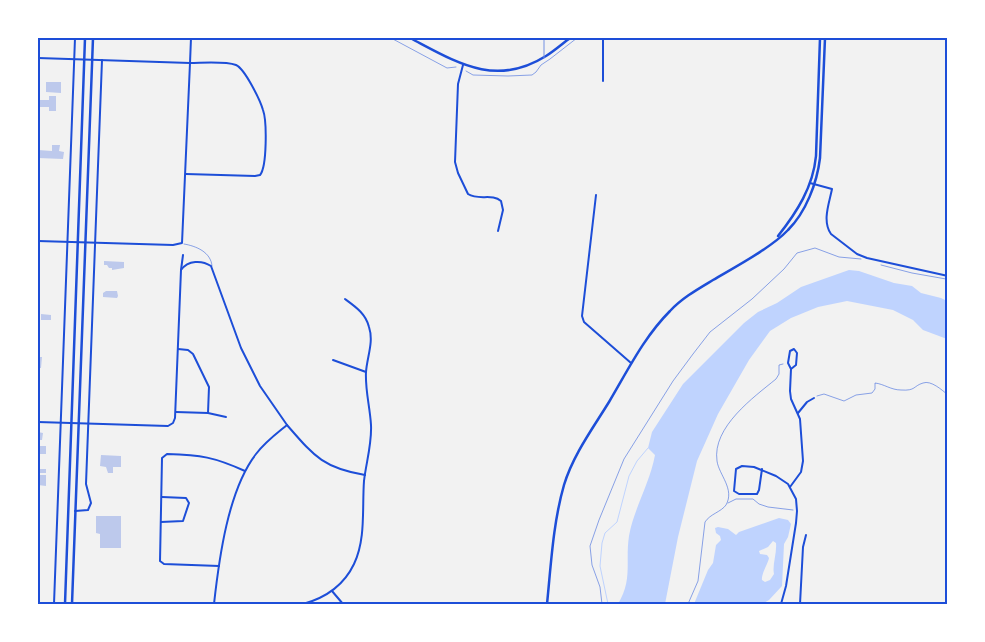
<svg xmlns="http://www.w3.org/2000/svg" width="985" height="642" viewBox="0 0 985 642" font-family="Roboto,sans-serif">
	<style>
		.water { fill: #bfd3fe; fill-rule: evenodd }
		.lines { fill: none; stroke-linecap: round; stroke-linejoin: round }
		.stream { stroke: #bfd3fe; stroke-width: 1 }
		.building { fill: #bdc9ec }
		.path { stroke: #1d4ed8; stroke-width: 0.5 }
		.service { stroke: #1d4ed8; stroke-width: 0.5 }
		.minor { stroke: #1d4ed8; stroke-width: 2 }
		.tertiary { stroke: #1d4ed8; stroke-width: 2 }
		.secondary { stroke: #1d4ed8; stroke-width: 2.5 }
		.primary { stroke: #1d4ed8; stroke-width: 2.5 }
		.rail { stroke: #7290e2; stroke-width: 1 }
		.neatline { fill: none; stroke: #1d4ed8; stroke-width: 2 }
	</style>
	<rect width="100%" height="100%" fill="#f2f2f2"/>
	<g class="water">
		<path d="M849 270 859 271 894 283 912 286 921 293 941 298 947 301V339L923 330 913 320 893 310 847 301 818 307 791 318 770 331 749 360 718 414 697 461 678 537 665 604H618C633 579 625 562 629 536 634 508 650 483 655 455L648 448 652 432 683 384 744 323 758 312 777 303 801 287Z"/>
		<path d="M779 518 788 520 791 524 788 537 784 544 782 586 769 600 762 604H694L708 570 713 563 716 545 721 540 720 536 716 533 715 528 718 527 728 529 736 535 739 532ZM773 541 776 543C777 554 772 565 774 574L770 580 765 582 762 580C761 574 768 564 769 558L767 555 760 554 759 551 768 547Z"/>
	</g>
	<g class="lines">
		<path class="stream" d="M608 604 600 566 602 543 605 533 617 522 629 476 637 461 648 448"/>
	</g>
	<g class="building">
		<path d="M46 82H61V93L46 92Z"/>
		<path d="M49 96H56V111H49V107H38V100H49Z"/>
		<path d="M52 145H60L59 151 64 152 63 159 38 158V150L52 151Z"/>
		<path d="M104 261 124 262V268L112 270V268H109L107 265H104Z"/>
		<path d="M106 291H117L118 296 117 298 103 297V293Z"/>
		<path d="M41 314 51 315V320H41Z"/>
		<path d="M38 357H42L41 368H38Z"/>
		<path d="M38 432 43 433 42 440H38Z"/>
		<rect x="38" y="446" width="8" height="8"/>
		<path d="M101 455 121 456V467H113V473H108L106 467 100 466Z"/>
		<rect x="38" y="469" width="8" height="4"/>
		<path d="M38 475H46V486L38 485Z"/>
		<path d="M96 516H121V548H100V534L96 533Z"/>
	</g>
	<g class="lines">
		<g class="path">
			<path d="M391 38 447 68 456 67"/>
			<path d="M466 71 473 75 508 76 532 75 536 72 541 65 550 59 577 38"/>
			<path d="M881 265 912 273 946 279"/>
			<path d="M817 396 824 394 844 401 856 395 872 393 875 389V383C884 384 891 390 901 390 916 391 913 386 923 383 931 380 942 390 948 395"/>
			<path d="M728 503 736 499H753L759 504 768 507 793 510"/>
			<path d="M602 604 600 587 592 565 590 546 599 520 624 459 673 381 693 354 710 332 752 299 784 269 797 253 815 248 839 257 861 259"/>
			<path d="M688 604 698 581 705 522C710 514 721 512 726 505 735 489 719 475 717 461 712 427 754 397 776 379L779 374V365L783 364"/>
		</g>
		<path class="service" d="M184 244C196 246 211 252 212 266"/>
		<g class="minor">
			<path d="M463 65 458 84 455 162 458 173 468 194C479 201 492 193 501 201L503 210 498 231"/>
			<path d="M603 81V38"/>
			<path d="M186 174 255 176 260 175C267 167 267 121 263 110 260 100 245 69 236 65 225 61 202 63 190 63L191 38"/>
			<path d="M810 183 832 189C829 204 822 221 831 234L857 254 867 258 948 276"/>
			<path d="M596 195 582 316 584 322 631 363"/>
			<path d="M181 270 183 255"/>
			<path d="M178 349 188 350 193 354 209 387 208 413"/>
			<path d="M333 360 366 372"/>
			<path d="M176 412 208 413 226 417"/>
			<path d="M798 413 807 402 814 398"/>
			<path d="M287 425C314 456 323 468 365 475"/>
			<path d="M762 469 759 490 757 494H739L734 491 736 469 742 466 754 467 776 476 788 484 796 499 797 511 796 523 786 586 781 604"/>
			<path d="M790 487 801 472 803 461 800 419 791 399 790 391 791 369 796 365 797 353 794 349 790 351 788 363 791 369"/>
			<path d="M75 511 88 510 91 503 86 484 102 60"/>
			<path d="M161 522 183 521 189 503 186 498 162 497"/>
			<path d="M219 566 164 564 160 561 162 458 167 454C201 455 214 457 245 471"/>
			<path d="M332 591 343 604"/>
			<path d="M54 604 75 38"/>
			<path d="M303 604C325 598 344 585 354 564 366 539 362 508 364 481 366 463 372 444 371 425 370 407 365 390 366 372 367 357 374 342 369 327 366 314 356 307 345 299"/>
			<path d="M800 604 803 547 806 535"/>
		</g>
		<g class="tertiary">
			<path d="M38 58 190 63 182 243 173 245 38 241"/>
			<path d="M38 422 168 426 173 423 175 418 181 270C188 260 202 260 211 266L241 348 260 386 287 425C276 434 265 442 256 454 228 490 219 559 214 604"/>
			<path d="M38 603 74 604"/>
		</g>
		<g class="secondary">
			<path d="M410 38C456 62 495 88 546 56 554 51 562 44 570 38"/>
			<path d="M778 236C797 212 813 187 816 156L820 38"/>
			<path d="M547 604C551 565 553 523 564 485 573 455 593 428 609 402 628 370 644 337 670 311 682 298 698 289 713 280 735 267 771 248 788 230 806 212 817 183 820 158L825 38"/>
		</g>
		<g class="primary">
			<path d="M65 604 85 38"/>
			<path d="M72 604 93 38"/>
		</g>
		<path class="rail" d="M544 58V38"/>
	</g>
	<rect width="985" height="642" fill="none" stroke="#ffffff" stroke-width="78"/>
	<rect x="39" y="39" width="907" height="564" class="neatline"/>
</svg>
